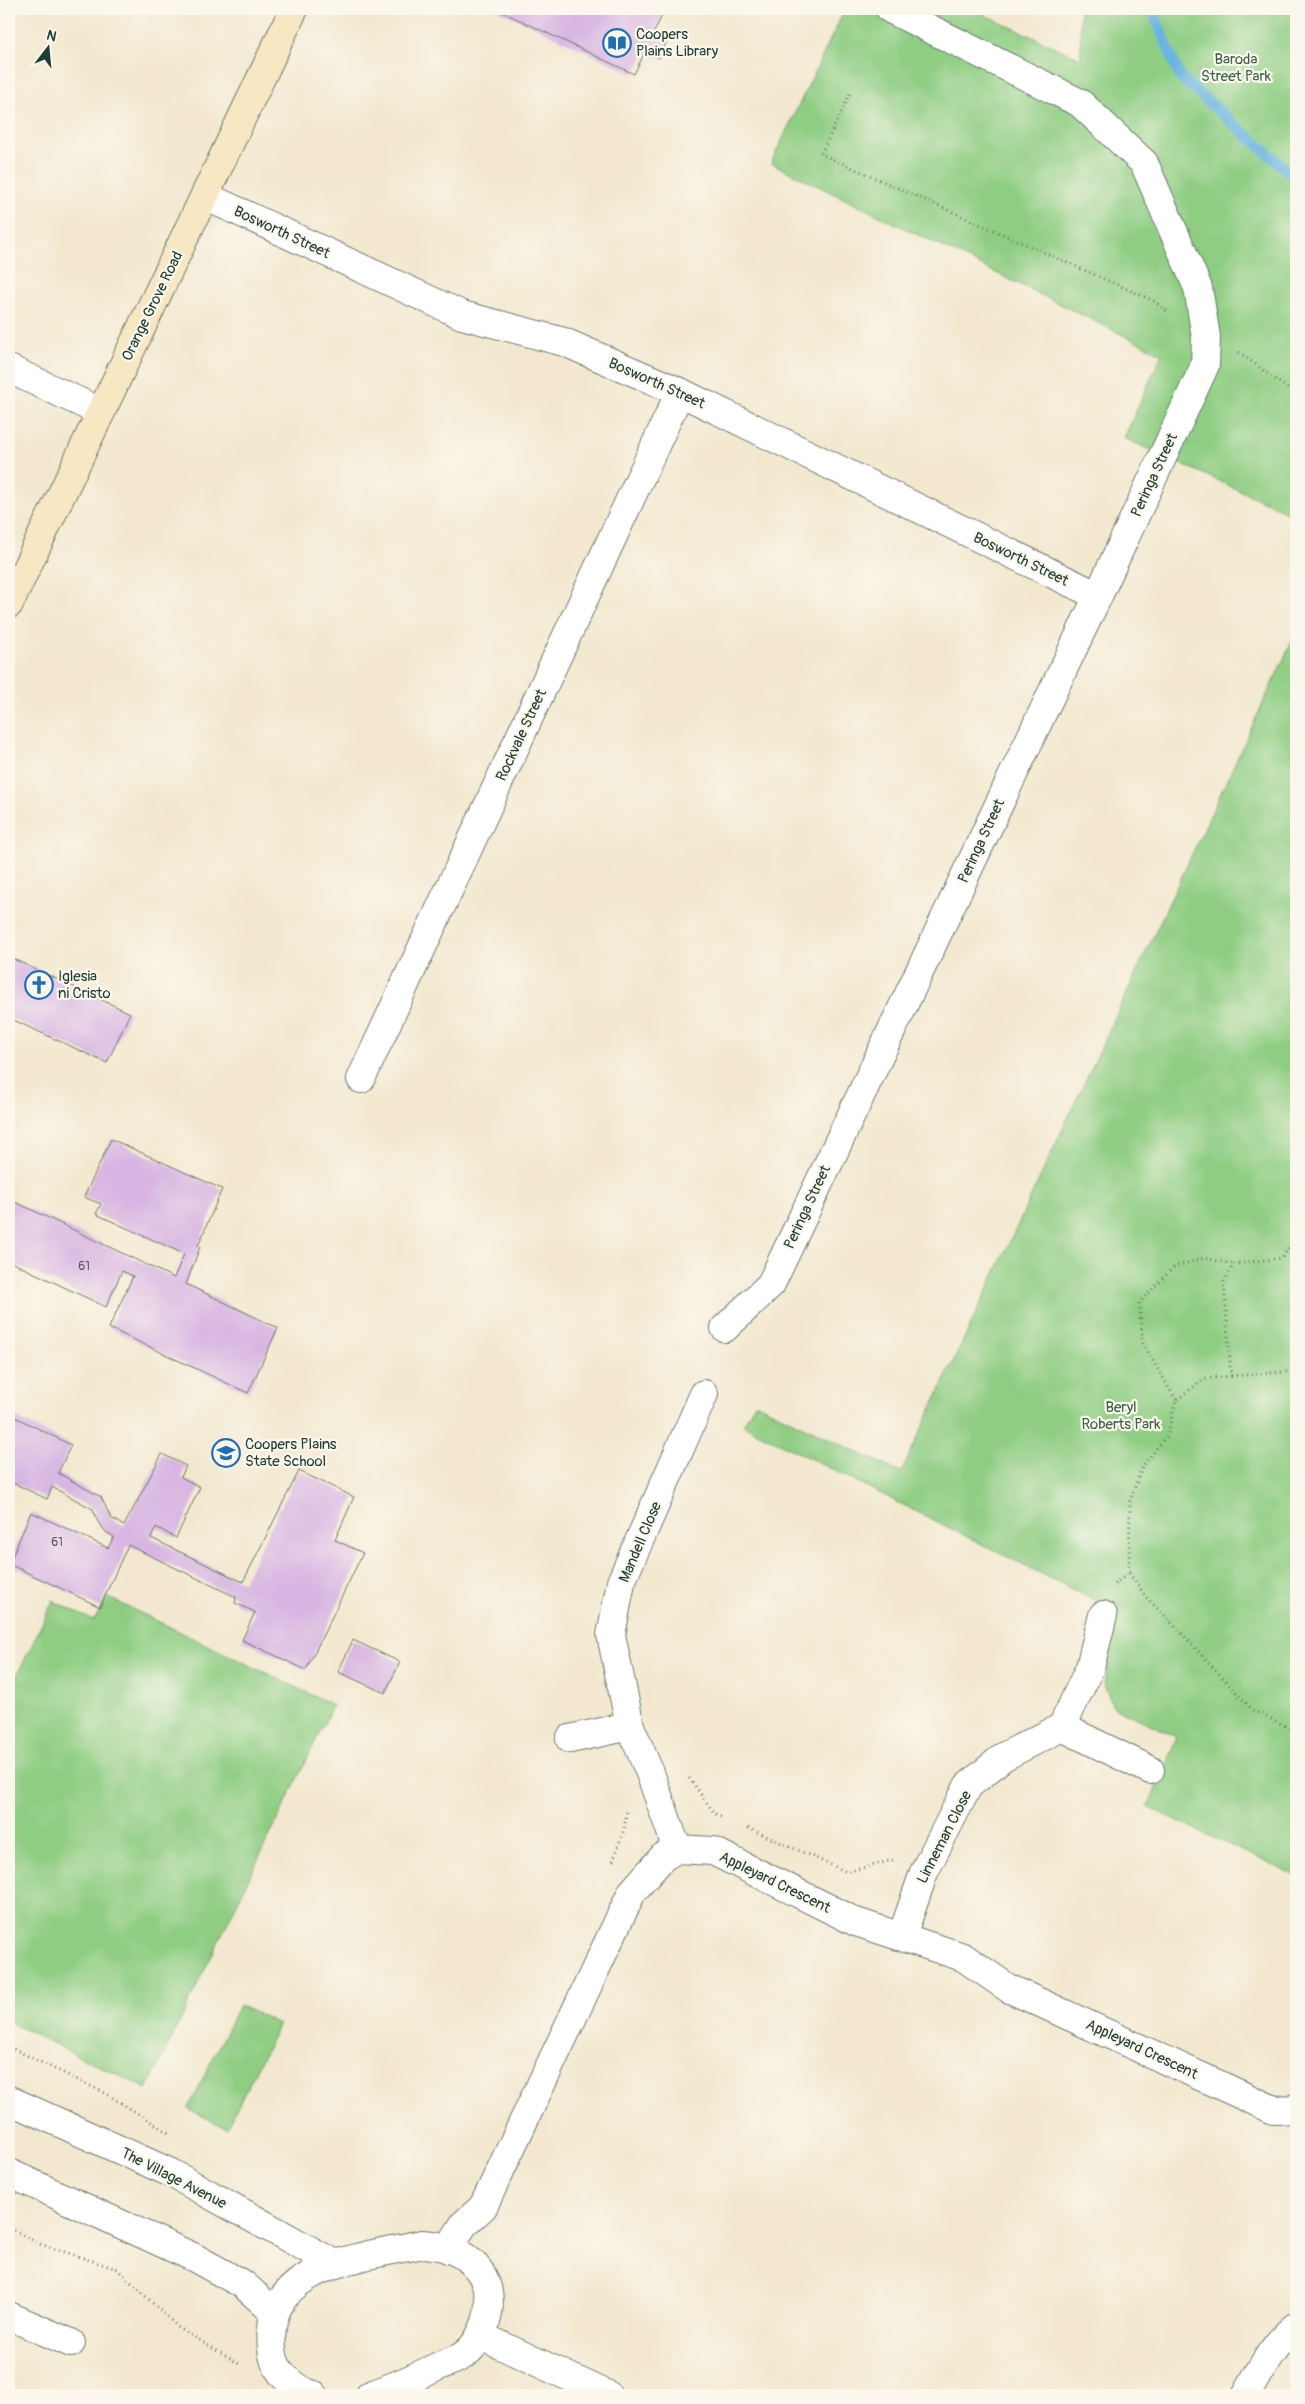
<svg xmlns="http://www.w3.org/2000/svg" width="1305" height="2404" viewBox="0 0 1305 2404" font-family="Pangolin,sans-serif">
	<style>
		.green { fill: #8fcd83; stroke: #57855c }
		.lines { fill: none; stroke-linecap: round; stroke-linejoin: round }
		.stream { stroke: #68b2e0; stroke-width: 11 }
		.building { fill: #d8b5e2 }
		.street-casing { stroke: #69796a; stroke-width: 30 }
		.secondary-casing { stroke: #69796a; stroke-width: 30 }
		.path { stroke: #69796a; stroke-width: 3; stroke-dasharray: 1 4; stroke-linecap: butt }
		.street { stroke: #fff; stroke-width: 28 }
		.secondary { stroke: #f7e8c3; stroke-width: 28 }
		.labels { text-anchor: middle; stroke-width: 4.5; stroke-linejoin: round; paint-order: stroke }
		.number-label { font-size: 12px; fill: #4d5b60 }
		.poi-label { font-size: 15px; fill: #1f3d34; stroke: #fbf7ec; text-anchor: start }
		.park-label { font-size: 15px; fill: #3b6148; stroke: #fbf7ec }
		.street-label { font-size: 15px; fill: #1f3d34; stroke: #fbf7ec }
	</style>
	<rect width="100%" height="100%" fill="#fbf7ec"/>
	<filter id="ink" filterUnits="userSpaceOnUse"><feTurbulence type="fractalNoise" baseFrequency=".02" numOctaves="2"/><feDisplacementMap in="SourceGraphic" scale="10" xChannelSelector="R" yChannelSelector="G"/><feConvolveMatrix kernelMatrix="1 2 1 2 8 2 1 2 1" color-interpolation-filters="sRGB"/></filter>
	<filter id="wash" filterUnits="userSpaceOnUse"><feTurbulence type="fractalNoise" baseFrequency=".0096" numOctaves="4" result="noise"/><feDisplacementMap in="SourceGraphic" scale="20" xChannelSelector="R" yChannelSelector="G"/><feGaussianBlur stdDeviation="1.12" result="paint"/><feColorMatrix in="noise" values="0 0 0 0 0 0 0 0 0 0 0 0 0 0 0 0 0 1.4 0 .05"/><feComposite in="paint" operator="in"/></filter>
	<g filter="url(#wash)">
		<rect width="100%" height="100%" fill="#f3e8cf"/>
		<g class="green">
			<path d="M845 9H972L1081 59 1080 9H1296V516L1124 438 1162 354 771 163Z"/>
			<path d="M1296 633V1876L1148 1807 1177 1737 1113 1707 1104 1684 1118 1612 743 1425 755 1403 901 1473Z"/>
			<path d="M107 1597 333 1705 147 2089 9 2022V1692L53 1601 94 1621Z"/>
			<path d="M239 2005 279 2024 227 2128 188 2109Z"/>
		</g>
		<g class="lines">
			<path class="stream" d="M1152 9 1180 77 1296 178"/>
		</g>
		<g id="blocks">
			<g class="building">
				<path d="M496 9H665L654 32 668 39 659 58 645 52 634 74Z"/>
				<path d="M9 957 130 1013 107 1063 9 1018Z"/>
				<path d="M111 1139 222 1189 198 1246 200 1247 186 1284 278 1328 248 1393 109 1328 133 1276 122 1271 106 1307 9 1261V1199L174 1278 184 1254 96 1214 101 1204 84 1197Z"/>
				<path d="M9 1414 71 1445 58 1473 101 1497 111 1518 124 1526 162 1454 186 1466 181 1477 200 1487 176 1538 156 1527 151 1538 243 1582 299 1471 354 1497 335 1540 363 1553 306 1670 242 1640 255 1612 235 1603 236 1597 128 1545 100 1607 9 1564 31 1512 108 1548 114 1537 106 1532 98 1522 93 1509 52 1487 47 1499 9 1481Z"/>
				<path d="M353 1640 400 1662 385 1693 338 1672Z"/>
			</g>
		</g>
	</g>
	<g filter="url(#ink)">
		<use href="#blocks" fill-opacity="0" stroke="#69796a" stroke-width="1"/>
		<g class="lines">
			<defs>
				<g id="street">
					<path d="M205 196 462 315 564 342 680 392 1098 596"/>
					<path d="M9 369 101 412"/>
					<path d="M361 1079 680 392"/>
					<path d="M725 1328 771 1284 1098 596 1205 365 1206 337 1198 288 1144 163 1080 103 890 9"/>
					<path d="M1062 1727 1150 1770"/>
					<path d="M570 1739 630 1726"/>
					<path d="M677 1849 650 1773 630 1726 611 1635 621 1582 704 1394"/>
					<path d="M902 1936 924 1872 968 1786 1003 1757 1062 1727 1090 1667 1103 1615"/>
					<path d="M9 2100 171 2173 335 2264"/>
					<path d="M9 2173 195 2258 244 2285 274 2312"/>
					<path d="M448 2249 464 2224 483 2207 632 1892 663 1857 677 1849 713 1851 856 1922 963 1957 1008 1988 1274 2110 1296 2109"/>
					<path d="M9 2316 71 2343"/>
					<path d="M481 2336 608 2395"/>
					<path d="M314 2395C296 2391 276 2373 273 2355 257 2265 360 2258 422 2244 467 2246 499 2276 486 2322 482 2333 476 2346 465 2354 459 2359 449 2362 441 2365 418 2376 395 2387 370 2395"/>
					<path d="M1246 2395C1260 2370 1273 2344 1296 2326"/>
				</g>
				<path id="secondary" d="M9 604 294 9"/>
			</defs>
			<use href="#street" class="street-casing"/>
			<use href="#secondary" class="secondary-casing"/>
			<g class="path">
				<path d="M850 94 821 154 1154 301 1168 312"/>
				<path d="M1239 352 1296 395"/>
				<path d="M1231 1376 1296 1371"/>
				<path d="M1176 1400 1143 1344 1139 1303 1174 1267 1204 1258 1234 1264"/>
				<path d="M1129 1573 1147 1598 1179 1630 1252 1710 1296 1731"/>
				<path d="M1114 1584 1129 1573 1130 1501 1143 1465 1167 1436 1176 1400 1204 1379 1231 1376 1224 1282 1234 1264 1282 1258 1296 1235"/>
				<path d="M689 1778 715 1814 721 1817"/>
				<path d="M748 1828 847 1872 893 1860"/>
				<path d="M613 1861 624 1829 627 1810"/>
				<path d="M9 2047 105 2093 169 2133"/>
				<path d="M9 2228 40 2244 117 2269 179 2328 241 2365"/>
			</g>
			<use href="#street" class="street"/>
			<use href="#secondary" class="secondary"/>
		</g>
	</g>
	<defs>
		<symbol id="library-ring" viewBox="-11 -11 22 22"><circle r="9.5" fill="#fbf7ec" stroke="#1f6fb2" stroke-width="1.5"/><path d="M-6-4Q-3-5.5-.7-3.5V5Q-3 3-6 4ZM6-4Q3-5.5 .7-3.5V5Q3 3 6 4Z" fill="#1f6fb2"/></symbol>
		<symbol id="church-ring" viewBox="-11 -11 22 22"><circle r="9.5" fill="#fbf7ec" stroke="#1f6fb2" stroke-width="1.5"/><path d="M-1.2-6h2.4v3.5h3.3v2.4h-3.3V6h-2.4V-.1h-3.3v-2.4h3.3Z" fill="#1f6fb2"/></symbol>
		<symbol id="school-ring" viewBox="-11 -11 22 22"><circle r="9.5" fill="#fbf7ec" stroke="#1f6fb2" stroke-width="1.5"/><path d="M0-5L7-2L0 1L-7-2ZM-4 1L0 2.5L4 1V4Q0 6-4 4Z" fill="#1f6fb2"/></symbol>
	</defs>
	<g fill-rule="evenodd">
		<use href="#library-ring" x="601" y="27" width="32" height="32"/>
		<use href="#church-ring" x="23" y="969" width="32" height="32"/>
		<use href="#school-ring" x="210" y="1437" width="32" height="32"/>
	</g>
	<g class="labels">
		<g class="number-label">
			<text x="84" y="1270">61</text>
			<text x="57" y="1546">61</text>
		</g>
		<g class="poi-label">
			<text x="636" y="39">Coopers<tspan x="636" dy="17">Plains Library</tspan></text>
			<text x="58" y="981">Iglesia<tspan x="58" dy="17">ni Cristo</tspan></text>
			<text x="245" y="1449">Coopers Plains<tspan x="245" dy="17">State School</tspan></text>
		</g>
		<g class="park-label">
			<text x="1236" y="64">Baroda<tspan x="1236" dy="17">Street Park</tspan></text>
			<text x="1121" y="1412">Beryl<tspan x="1121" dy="17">Roberts Park</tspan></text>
		</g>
		<g class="street-label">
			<text transform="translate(282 232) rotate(25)" y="5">Bosworth Street</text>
			<text transform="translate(152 306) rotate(-64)" y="5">Orange Grove Road</text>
			<text transform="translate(657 383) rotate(24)" y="5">Bosworth Street</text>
			<text transform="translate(1154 475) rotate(-65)" y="5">Peringa Street</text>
			<text transform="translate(1021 559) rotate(26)" y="5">Bosworth Street</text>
			<text transform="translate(521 735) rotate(-65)" y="5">Rockvale Street</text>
			<text transform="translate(981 841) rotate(-65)" y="5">Peringa Street</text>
			<text transform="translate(807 1207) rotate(-65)" y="5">Peringa Street</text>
			<text transform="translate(640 1542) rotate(-67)" y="5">Mandell Close</text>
			<text transform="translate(944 1837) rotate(-63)" y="5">Linneman Close</text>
			<text transform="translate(775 1882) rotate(26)" y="5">Appleyard Crescent</text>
			<text transform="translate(1142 2049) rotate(25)" y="5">Appleyard Crescent</text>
			<text transform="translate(174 2178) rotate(27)" y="5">The Village Avenue</text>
		</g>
	</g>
	<rect width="1305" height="2404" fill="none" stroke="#fbf7ec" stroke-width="30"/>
	<g transform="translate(48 48) rotate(16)" stroke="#fbf7ec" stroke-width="4" paint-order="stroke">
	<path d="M0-4L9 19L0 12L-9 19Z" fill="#1f3d34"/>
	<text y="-8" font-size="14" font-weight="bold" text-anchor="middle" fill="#1f3d34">N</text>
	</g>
</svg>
